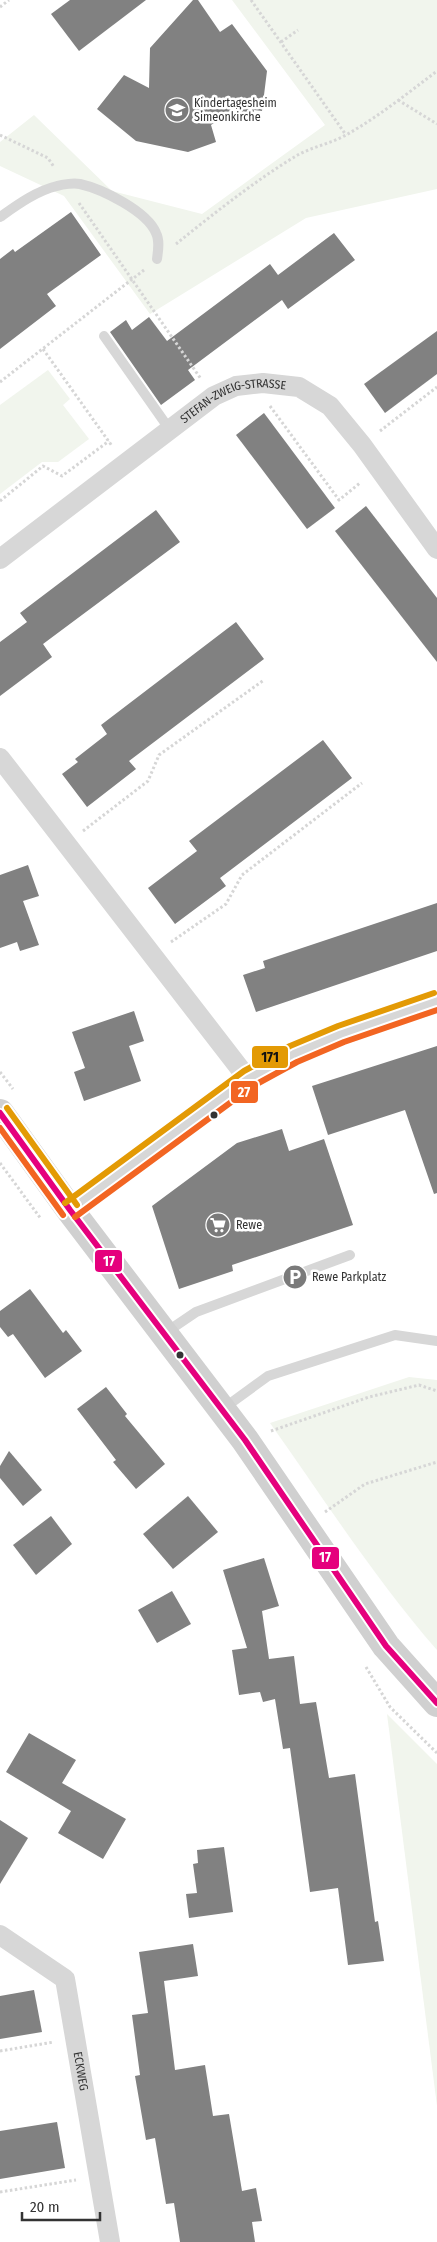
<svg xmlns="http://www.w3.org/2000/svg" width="437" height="2242" viewBox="0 0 437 2242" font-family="'Fira Sans Condensed',sans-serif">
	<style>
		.green { fill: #f1f5ed }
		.building { fill: #818181 }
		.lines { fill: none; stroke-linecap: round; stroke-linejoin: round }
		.path { stroke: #d6d6d6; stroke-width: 3; stroke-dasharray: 2.5 2.5; stroke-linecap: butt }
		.lane { stroke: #d7d7d7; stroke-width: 10 }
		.street { stroke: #d7d7d7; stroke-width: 20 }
		.secondary { stroke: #d0d0d0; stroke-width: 28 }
		.bus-1-casing { stroke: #fff; stroke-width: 10 }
		.bus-2-casing { stroke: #fff; stroke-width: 10 }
		.bus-3-casing { stroke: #fff; stroke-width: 10 }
		.bus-1 { stroke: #e5007d; stroke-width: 6 }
		.bus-2 { stroke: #f26522; stroke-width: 6 }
		.bus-3 { stroke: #e39a05; stroke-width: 6 }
		.bus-dot { fill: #333; stroke: #fff; stroke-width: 2 }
		.labels { text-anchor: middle; stroke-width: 5; stroke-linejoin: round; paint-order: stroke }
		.poi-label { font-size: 12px; fill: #333; stroke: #fff; text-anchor: start }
		.street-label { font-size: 12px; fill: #333; stroke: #fff }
		.line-badge { stroke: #fff; stroke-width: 2 }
		.badge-label { font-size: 14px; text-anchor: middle; font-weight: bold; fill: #fff }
		.pale-badge-label { font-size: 14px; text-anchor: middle; font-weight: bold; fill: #111 }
	</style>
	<rect width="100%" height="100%" fill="#fff"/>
	<g class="green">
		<path d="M232 0H437V189L306 218 150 314 64 196 0 166V142L34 115 112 191 202 214 325 125Z"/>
		<path d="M48 370 70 399 63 405 89 439 58 462H42L0 494V405Z"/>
		<path d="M409 1377 437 1380V1650C375 1579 324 1499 270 1423Z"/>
		<path d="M387 1714 437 1764V2106Z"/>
	</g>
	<g class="building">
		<path d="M70 0H146L79 51 51 14Z"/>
		<path d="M193 0H198L220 32 232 24 267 71 262 111 254 110 252 120 236 107 211 125 216 142 188 152 136 141 97 109 124 75 149 88 150 48Z"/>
		<path d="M71 212 101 255 47 294 56 306 0 349V259L13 249 15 252Z"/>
		<path d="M334 233 355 260 288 309 282 300 188 370 195 380 161 405 110 332 126 320 132 330 149 317 167 341 270 264 278 275Z"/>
		<path d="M437 331V374L385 413 364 384Z"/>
		<path d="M264 413 335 508 307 529 236 435Z"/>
		<path d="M366 506 437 598V662L335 531Z"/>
		<path d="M156 510 180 542 43 644 52 657 0 696V642L27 622 20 613Z"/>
		<path d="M236 622 264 659 129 761 136 769 87 807 62 774 78 762 75 759 107 734 101 725Z"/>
		<path d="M323 740 352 778 220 878 226 886 175 924 148 888 197 851 189 841Z"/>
		<path d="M28 865 39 896 23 901 39 945 20 951 17 942 0 948V875Z"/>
		<path d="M437 903V951L256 1012 243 975 265 968 263 961Z"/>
		<path d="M134 1011 144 1041 129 1046 141 1081 84 1101 74 1072 85 1068 72 1032Z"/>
		<path d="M437 1046V1193L434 1194 405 1110 328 1135 312 1086Z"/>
		<path d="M282 1129 289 1151 324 1139 353 1225 232 1265 233 1271 179 1289 152 1206 237 1143Z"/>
		<path d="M30 1289 63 1333 66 1330 82 1351 45 1378 13 1334 8 1337 0 1327V1311Z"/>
		<path d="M106 1387 127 1414 125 1416 165 1464 136 1489 113 1462 116 1460 77 1409Z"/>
		<path d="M9 1451 42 1490 23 1506 0 1478V1466Z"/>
		<path d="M188 1496 218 1532 173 1569 143 1534Z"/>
		<path d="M51 1516 72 1544 36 1575 13 1545Z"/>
		<path d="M264 1558 279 1606 262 1611 269 1659 294 1656 300 1704 316 1702 329 1778 355 1774 375 1922 378 1921 384 1961 348 1965 338 1888 310 1892 290 1748 283 1749 275 1699 263 1702 260 1692 239 1695 232 1650 247 1648 223 1570Z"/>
		<path d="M172 1591 191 1624 157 1643 138 1610Z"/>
		<path d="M29 1733 76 1760 62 1783 126 1819 103 1859 58 1833 71 1811 6 1772Z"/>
		<path d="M0 1820 28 1838 0 1884Z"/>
		<path d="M224 1847 233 1912 189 1918 186 1894 197 1893 193 1864 198 1863 197 1850Z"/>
		<path d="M193 1944 198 1976 164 1981 175 2070 205 2065 213 2116 229 2114 242 2191 256 2188 262 2221 252 2222 255 2242H180L174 2203 166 2204 155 2138 146 2140 135 2076 140 2075 132 2015 148 2013 139 1952Z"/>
		<path d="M34 1990 42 2032 0 2039V1996Z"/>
		<path d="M57 2122 65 2168 0 2179V2131Z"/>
	</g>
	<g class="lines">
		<g class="path">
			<path d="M251 0 346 135"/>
			<path d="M0 7 9 0"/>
			<path d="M281 42 298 30"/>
			<path d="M398 100 437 124"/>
			<path d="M0 135 48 158 54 167"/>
			<path d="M79 203 201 379"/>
			<path d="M176 244C212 215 256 180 296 156 311 147 330 144 346 135 378 117 408 93 437 71"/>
			<path d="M43 349 112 446"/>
			<path d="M0 382 144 270"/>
			<path d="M270 406 339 500 360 483"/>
			<path d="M380 431 437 387"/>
			<path d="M0 501 43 466 62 476 109 441"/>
			<path d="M83 831 148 781 159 755 264 680"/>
			<path d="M171 942 226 904 242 875 362 783"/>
			<path d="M0 1072 13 1089"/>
			<path d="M0 1163 41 1219"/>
			<path d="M271 1431 369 1397 419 1385 437 1391"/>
			<path d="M325 1512 365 1484 437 1462"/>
			<path d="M366 1667 390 1707 437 1753"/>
			<path d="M0 2051 54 2042"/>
			<path d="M0 2192 76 2180"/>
		</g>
		<g class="lane">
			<path d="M0 217C17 205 36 191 57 186 63 184 74 183 80 184 102 189 147 211 156 233 160 241 158 251 157 259"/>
			<path d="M104 336 170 430"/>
			<path d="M165 1333 196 1312 350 1255"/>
			<path d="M224 1408 268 1376 395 1335 437 1341"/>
		</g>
		<g class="street">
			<path id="s1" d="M0 559 214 396 236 386 263 383 299 387 330 406 362 445 437 549"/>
			<path d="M0 758 248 1079"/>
			<path d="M70 1210 248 1079 293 1054 341 1034 437 1001"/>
			<path id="s2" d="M0 1935 65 1979 110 2242"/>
		</g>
		<path class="secondary" d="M0 1113 70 1210 245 1440 386 1646 437 1703"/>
		<defs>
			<path id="bus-1" d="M0 1113 70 1210 245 1440 386 1646 437 1703"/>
			<g id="bus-2">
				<path d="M0 1128 63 1215"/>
				<path d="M75 1217 253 1086 297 1062 344 1042 437 1010"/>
			</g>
			<g id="bus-3">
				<path d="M7 1108 77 1205"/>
				<path d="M65 1203 244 1071 290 1046 338 1026 434 993"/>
			</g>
		</defs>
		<use href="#bus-1" class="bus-1-casing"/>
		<use href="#bus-2" class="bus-2-casing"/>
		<use href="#bus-3" class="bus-3-casing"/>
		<use href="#bus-1" class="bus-1"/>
		<use href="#bus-2" class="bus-2"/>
		<use href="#bus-3" class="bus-3"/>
	</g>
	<defs>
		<symbol id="school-disc" viewBox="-11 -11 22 22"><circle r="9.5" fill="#7a7a7a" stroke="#fff"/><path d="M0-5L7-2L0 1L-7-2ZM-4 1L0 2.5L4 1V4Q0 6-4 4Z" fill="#fff"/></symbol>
		<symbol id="supermarket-disc" viewBox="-11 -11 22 22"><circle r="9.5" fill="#7a7a7a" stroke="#fff"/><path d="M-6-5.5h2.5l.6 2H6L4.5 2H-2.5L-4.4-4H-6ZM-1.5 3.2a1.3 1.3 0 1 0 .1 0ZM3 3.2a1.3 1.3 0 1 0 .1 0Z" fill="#fff"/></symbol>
		<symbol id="parking-disc" viewBox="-11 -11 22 22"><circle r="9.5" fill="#7a7a7a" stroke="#fff"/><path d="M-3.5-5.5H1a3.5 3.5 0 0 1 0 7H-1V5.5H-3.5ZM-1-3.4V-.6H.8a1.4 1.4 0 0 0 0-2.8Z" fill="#fff"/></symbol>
	</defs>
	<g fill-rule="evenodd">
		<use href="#school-disc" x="163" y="96" width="28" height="28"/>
		<use href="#supermarket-disc" x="204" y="1211" width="28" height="28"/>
		<use href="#parking-disc" x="281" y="1263" width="28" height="28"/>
	</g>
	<g class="bus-dot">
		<circle cx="214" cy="1115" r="4.5"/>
		<circle cx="180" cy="1355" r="4.5"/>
	</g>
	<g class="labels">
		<g class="poi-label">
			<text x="194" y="107">Kindertagesheim<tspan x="194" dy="14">Simeonkirche</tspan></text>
			<text x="236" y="1229">Rewe</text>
			<text x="312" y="1281">Rewe Parkplatz</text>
		</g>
		<g class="street-label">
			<text dy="4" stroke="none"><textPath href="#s1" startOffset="286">STEFAN-ZWEIG-STRASSE</textPath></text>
			<text dy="4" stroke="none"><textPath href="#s2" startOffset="172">ECKWEG</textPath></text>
		</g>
	</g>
	<g class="line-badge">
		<rect x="251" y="1045" width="38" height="24" rx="5" fill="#e39a05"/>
		<rect x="230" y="1080" width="29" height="24" rx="5" fill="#f26522"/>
		<rect x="94" y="1249" width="29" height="24" rx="5" fill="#e5007d"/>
		<rect x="311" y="1546" width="29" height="24" rx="5" fill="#e5007d"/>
	</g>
	<g class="badge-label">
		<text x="244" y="1097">27</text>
		<text x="109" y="1266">17</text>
		<text x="325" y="1562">17</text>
	</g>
	<g class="pale-badge-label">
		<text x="270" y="1062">171</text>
	</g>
	<path d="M22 2212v8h78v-8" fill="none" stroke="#333333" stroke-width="2.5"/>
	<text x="30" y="2212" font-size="15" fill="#333333" stroke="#ffffff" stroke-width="4" paint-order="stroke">20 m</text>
</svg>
